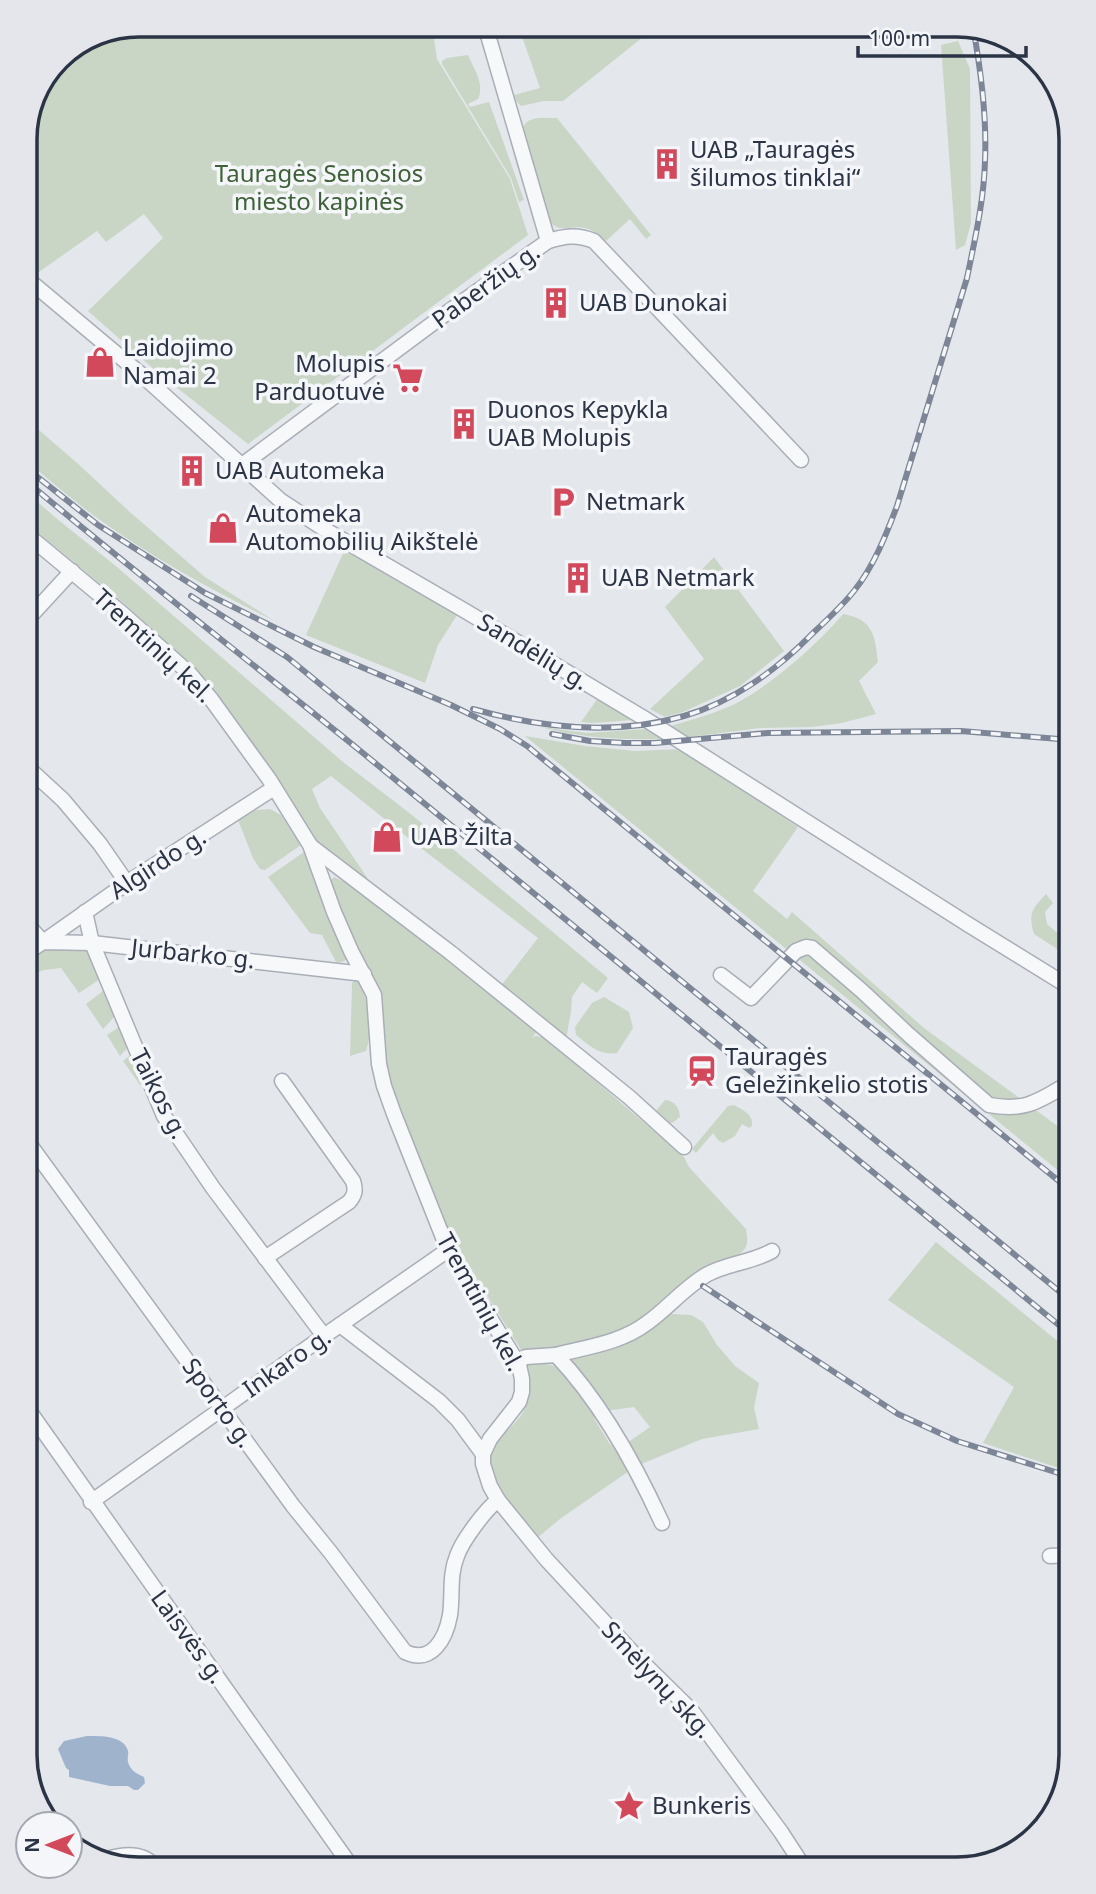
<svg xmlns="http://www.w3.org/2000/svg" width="1096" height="1894" viewBox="0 0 1096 1894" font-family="'Noto Sans',sans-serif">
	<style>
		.green { fill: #c9d6c5 }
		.water { fill: #9fb4cc }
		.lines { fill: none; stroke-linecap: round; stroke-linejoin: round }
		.minor-casing { stroke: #a9aeb7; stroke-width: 17 }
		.minor { stroke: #f7f8fa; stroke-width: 14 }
		.rail-casing { stroke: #7d8696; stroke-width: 6 }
		.rail { stroke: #f4f6f9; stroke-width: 3.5; stroke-dasharray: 10; stroke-linecap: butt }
		.labels { text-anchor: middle; stroke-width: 7; stroke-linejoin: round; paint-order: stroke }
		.poi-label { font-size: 24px; fill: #2b3445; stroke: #f4f6f9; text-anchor: start }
		.park-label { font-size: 24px; fill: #3f6138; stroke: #f4f6f9 }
		.street-label { font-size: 24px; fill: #2b3445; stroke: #f4f6f9 }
		.rim { fill: none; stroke: #2b3445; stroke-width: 3.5 }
	</style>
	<rect width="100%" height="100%" fill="#e4e7ec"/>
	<g class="green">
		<path d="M139 25H432L437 59 510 179 528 235 248 444 156 371 88 311 163 238 144 214 106 242 97 231 39 272 25 259V132L42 93 98 41Z"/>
		<path d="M518 25H658L563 101H544L521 106 517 102 514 95 540 88Z"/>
		<path d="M958 41 970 69 971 223 965 245 956 250 941 45Z"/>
		<path d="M468 55C474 69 485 84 478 99L468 104 470 107 489 102 524 200 519 202 511 178 442 64V61L447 58Z"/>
		<path d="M557 118 651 235 646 239 630 219 606 241C599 236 593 230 585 228 572 225 561 233 551 223L523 127C529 115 546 118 557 118Z"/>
		<path d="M25 418 76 462 131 513 205 577 273 620C213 591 155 559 100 520 74 502 50 480 25 460Z"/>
		<path d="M25 491 56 518 117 567 343 762 412 815 608 978 597 993 582 982 572 997 571 1012 566 1039 500 987 538 938 417 845 331 776 312 789 320 808 368 879 349 868 311 836 281 784 260 753 214 690 201 675 127 606 25 522Z"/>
		<path d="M345 549 457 615 438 645 425 683 306 635Z"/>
		<path d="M714 557 784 651 740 686 683 712 665 717 650 709 704 659 665 607Z"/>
		<path d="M843 614C873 619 875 635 878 662L859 681 876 714 842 723 812 727 760 728 689 737 671 726C690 720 710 715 728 707 764 692 818 644 843 614Z"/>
		<path d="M598 698 633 720 593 723 581 722Z"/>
		<path d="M540 727 587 733 647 729 665 739C623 740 581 738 540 727Z"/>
		<path d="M525 736 585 746 635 751 682 749 798 827 753 891 787 919 792 912 924 1028 1071 1136V1142L1059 1160 1071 1171V1181Z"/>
		<path d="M270 809 281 815 301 845 265 870 260 869 253 858 238 820 256 810Z"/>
		<path d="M304 852 319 888 327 917 346 954V960L342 962H336L322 935 310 933 268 877Z"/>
		<path d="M334 877 355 887 390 914 537 1031 532 1038 536 1036 542 1037 555 1046 684 1157 689 1167 746 1229C749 1247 747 1251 730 1259L647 1319 614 1335 540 1350H521L454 1242 443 1222 420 1168 387 1073 377 986 343 920 331 885V880Z"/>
		<path d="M1046 894 1053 903 1045 912 1047 924 1071 945V958L1034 934C1028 913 1032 909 1046 894Z"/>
		<path d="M47 948 87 950 100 979 79 993 61 968 44 970 25 977V961Z"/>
		<path d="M359 980C369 1003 374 1027 366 1051L350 1056 352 983 354 981Z"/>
		<path d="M103 991 115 1016 103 1029 86 1004Z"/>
		<path d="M604 997 629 1012 633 1028 617 1053C599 1056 589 1045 576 1035L575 1027 592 1003Z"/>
		<path d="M119 1027 128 1047 120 1056 107 1035Z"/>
		<path d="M132 1054 144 1083 140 1085 123 1061Z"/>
		<path d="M665 1100C675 1101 679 1107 680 1117L672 1123C664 1123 658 1119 656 1111Z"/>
		<path d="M734 1105C743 1110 754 1115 752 1126L749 1128 742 1124 735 1136 723 1143 718 1140 713 1133 696 1153 692 1149 728 1106Z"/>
		<path d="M936 1242 1071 1352V1472L983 1443 1014 1387 888 1300Z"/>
		<path d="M672 1314 691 1315 703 1322 717 1345 735 1366 759 1383 754 1408 759 1429 702 1439 639 1465 627 1443 650 1427 634 1407 605 1411 570 1361 571 1358Z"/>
		<path d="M536 1361 554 1366 572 1381 593 1410 595 1420 609 1443 617 1451 629 1471 560 1519 537 1538C523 1520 487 1479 491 1455 492 1448 497 1442 502 1437 507 1430 514 1424 520 1417 531 1401 529 1382 527 1364Z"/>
	</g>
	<path class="water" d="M87 1736C99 1736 124 1735 128 1751 129 1754 127 1758 128 1762 130 1770 137 1774 144 1777L145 1783 138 1790H134L128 1786H110L69 1777V1770L66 1768 58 1749 64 1741Z"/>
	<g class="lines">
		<defs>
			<g id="minor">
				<path d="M548 241C565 236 577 234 594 241L801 460"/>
				<path d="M25 277 143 376 280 500 324 529 467 612 642 717 969 925 1071 988"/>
				<path d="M242 465 448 312 548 241 485 25"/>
				<path d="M25 533 124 615 190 674 211 699 269 779 310 845 334 912 351 951 374 995 379 1064 384 1086 394 1114 448 1250 519 1365 522 1379V1392L519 1402 490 1439 483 1454V1464L490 1486 498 1500 546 1559 634 1654 691 1710 781 1832 805 1869"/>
				<path d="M25 622 72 571"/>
				<path d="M25 765 63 800 100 844 127 883"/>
				<path d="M312 847 451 953 629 1097 684 1147"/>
				<path d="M85 912 92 943 164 1116 213 1188 324 1336"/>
				<path d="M25 922 43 942 127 883 274 788"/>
				<path d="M25 954 43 942 92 943 364 974"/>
				<path d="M721 975 751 998 796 951 806 947 812 948 862 991 909 1035 989 1105C1027 1112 1040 1100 1071 1082"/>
				<path d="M25 1138 293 1506 331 1553 405 1652C432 1665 446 1638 450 1615 453 1595 449 1575 457 1556 462 1541 485 1510 498 1500"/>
				<path d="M265 1258 349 1202C355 1195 356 1190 353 1181L282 1081"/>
				<path d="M340 1325 439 1401 458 1420 483 1454"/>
				<path d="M556 1355C586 1347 621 1343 647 1323 667 1309 684 1288 706 1275 727 1263 751 1263 772 1251"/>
				<path d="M517 1361 526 1357 556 1355C601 1402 635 1464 662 1523"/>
				<path d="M25 1405 353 1869"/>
				<path d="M91 1502 324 1336 448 1250"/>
				<path d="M1050 1556 1071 1555"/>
				<path d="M104 1860C123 1854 144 1851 157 1869"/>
			</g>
		</defs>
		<use href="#minor" class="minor-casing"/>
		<use href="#minor" class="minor"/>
		<defs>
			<g id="rail">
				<path d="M25 467 98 525 205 593 314 647 451 705 500 729 527 746 1071 1191"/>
				<path d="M25 480C134 572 247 659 358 749 596 944 834 1140 1071 1335"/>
				<path d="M191 596 287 657 1071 1301"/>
				<path d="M473 709C541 728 615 736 684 716 733 702 778 669 813 633 827 620 842 606 854 591 874 566 886 535 897 506L967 278C975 239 984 200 985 161 987 116 981 71 973 27"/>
				<path d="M552 734 590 741 625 743H655L768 733 961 731 1071 740"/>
				<path d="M703 1286 898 1414 957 1441 1071 1477"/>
			</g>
		</defs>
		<use href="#rail" class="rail-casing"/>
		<use href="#rail" class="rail"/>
	</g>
	<defs>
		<symbol id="building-bare" viewBox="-9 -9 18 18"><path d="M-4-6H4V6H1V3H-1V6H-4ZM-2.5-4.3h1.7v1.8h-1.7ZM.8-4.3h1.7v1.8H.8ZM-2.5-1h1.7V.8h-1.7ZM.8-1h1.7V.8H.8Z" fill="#d1495b" stroke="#f4f6f9" stroke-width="2.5" paint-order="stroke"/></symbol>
		<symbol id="shop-bare" viewBox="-9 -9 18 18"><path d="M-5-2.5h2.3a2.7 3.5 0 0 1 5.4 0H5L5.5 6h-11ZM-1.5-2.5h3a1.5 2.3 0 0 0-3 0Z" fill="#d1495b" stroke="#f4f6f9" stroke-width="2.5" paint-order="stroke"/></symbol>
		<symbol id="supermarket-bare" viewBox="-9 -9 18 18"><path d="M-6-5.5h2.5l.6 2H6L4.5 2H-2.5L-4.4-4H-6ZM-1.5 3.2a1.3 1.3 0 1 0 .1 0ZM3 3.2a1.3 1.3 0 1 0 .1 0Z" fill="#d1495b" stroke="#f4f6f9" stroke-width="2.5" paint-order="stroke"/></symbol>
		<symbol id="parking-bare" viewBox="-9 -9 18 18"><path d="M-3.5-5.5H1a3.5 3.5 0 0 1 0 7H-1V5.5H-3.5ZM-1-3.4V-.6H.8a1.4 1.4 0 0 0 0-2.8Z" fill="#d1495b" stroke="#f4f6f9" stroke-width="2.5" paint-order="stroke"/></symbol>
		<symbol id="station-bare" viewBox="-9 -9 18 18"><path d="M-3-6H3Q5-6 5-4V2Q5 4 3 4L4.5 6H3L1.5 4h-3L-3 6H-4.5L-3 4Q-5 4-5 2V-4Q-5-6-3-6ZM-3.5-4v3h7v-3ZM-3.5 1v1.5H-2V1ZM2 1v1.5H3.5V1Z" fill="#d1495b" stroke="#f4f6f9" stroke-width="2.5" paint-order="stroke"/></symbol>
		<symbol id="sight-bare" viewBox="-9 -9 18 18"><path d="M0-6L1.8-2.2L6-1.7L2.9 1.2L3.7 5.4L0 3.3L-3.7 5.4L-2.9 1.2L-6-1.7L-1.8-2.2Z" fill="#d1495b" stroke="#f4f6f9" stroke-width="2.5" paint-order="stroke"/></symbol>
	</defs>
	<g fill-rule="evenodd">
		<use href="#building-bare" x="645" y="142" width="44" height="44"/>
		<use href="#building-bare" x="534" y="281" width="44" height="44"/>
		<use href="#shop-bare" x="78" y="340" width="44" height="44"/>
		<use href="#supermarket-bare" x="386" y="356" width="44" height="44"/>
		<use href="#building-bare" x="442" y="402" width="44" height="44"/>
		<use href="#building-bare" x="170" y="449" width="44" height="44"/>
		<use href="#parking-bare" x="541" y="480" width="44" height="44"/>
		<use href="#shop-bare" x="201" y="506" width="44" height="44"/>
		<use href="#building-bare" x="556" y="556" width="44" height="44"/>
		<use href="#shop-bare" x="365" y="815" width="44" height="44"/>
		<use href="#station-bare" x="680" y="1049" width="44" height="44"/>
		<use href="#sight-bare" x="607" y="1784" width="44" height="44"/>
	</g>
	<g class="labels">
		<g class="poi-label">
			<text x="690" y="158">UAB „Tauragės<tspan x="690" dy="28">šilumos tinklai“</tspan></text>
			<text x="579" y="311">UAB Dunokai</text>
			<text x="123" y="356">Laidojimo<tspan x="123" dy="28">Namai 2</tspan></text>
			<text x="385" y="372" text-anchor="end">Molupis<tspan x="385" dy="28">Parduotuvė</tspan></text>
			<text x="487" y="418">Duonos Kepykla<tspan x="487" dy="28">UAB Molupis</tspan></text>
			<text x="215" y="479">UAB Automeka</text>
			<text x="586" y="510">Netmark</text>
			<text x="246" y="522">Automeka<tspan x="246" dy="28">Automobilių Aikštelė</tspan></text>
			<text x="601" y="586">UAB Netmark</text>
			<text x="410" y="845">UAB Žilta</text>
			<text x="725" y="1065">Tauragės<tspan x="725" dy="28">Geležinkelio stotis</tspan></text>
			<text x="652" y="1814">Bunkeris</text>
		</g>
		<g class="park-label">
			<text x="319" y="182">Tauragės Senosios<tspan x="319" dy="28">miesto kapinės</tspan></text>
		</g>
		<g class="street-label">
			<text transform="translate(486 286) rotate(-36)" y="8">Paberžių g.</text>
			<text transform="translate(153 646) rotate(43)" y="8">Tremtinių kel.</text>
			<text transform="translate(533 652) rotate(31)" y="8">Sandėlių g.</text>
			<text transform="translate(158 864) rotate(-33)" y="8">Algirdo g.</text>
			<text transform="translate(193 954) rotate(6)" y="8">Jurbarko g.</text>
			<text transform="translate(159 1094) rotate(63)" y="8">Taikos g.</text>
			<text transform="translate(480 1302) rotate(61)" y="8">Tremtinių kel.</text>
			<text transform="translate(287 1363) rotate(-35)" y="8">Inkaro g.</text>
			<text transform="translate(218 1403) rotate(54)" y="8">Sporto g.</text>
			<text transform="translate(188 1637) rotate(54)" y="8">Laisvės g.</text>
			<text transform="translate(657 1680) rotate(47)" y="8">Smėlynų skg.</text>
		</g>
	</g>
	<path d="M0 0H1096V1894H0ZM139 37H957A102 102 0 0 1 1059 139V1755A102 102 0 0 1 957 1857H139A102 102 0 0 1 37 1755V139A102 102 0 0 1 139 37Z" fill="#e4e6eb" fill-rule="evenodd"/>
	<path class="rim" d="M139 37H957A102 102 0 0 1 1059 139V1755A102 102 0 0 1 957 1857H139A102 102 0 0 1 37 1755V139A102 102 0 0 1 139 37Z"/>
	<g transform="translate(49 1845) rotate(270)"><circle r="33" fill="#f4f6f9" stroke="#a4a8b1" stroke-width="2"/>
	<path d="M0-5L12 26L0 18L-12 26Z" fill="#d1495b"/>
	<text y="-10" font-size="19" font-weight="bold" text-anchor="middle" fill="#2b3445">N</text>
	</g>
	<path d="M858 46v10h168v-10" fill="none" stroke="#2b3445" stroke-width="3.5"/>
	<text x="869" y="46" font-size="21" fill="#2b3445" stroke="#f4f6f9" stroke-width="5" paint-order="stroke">100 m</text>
</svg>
